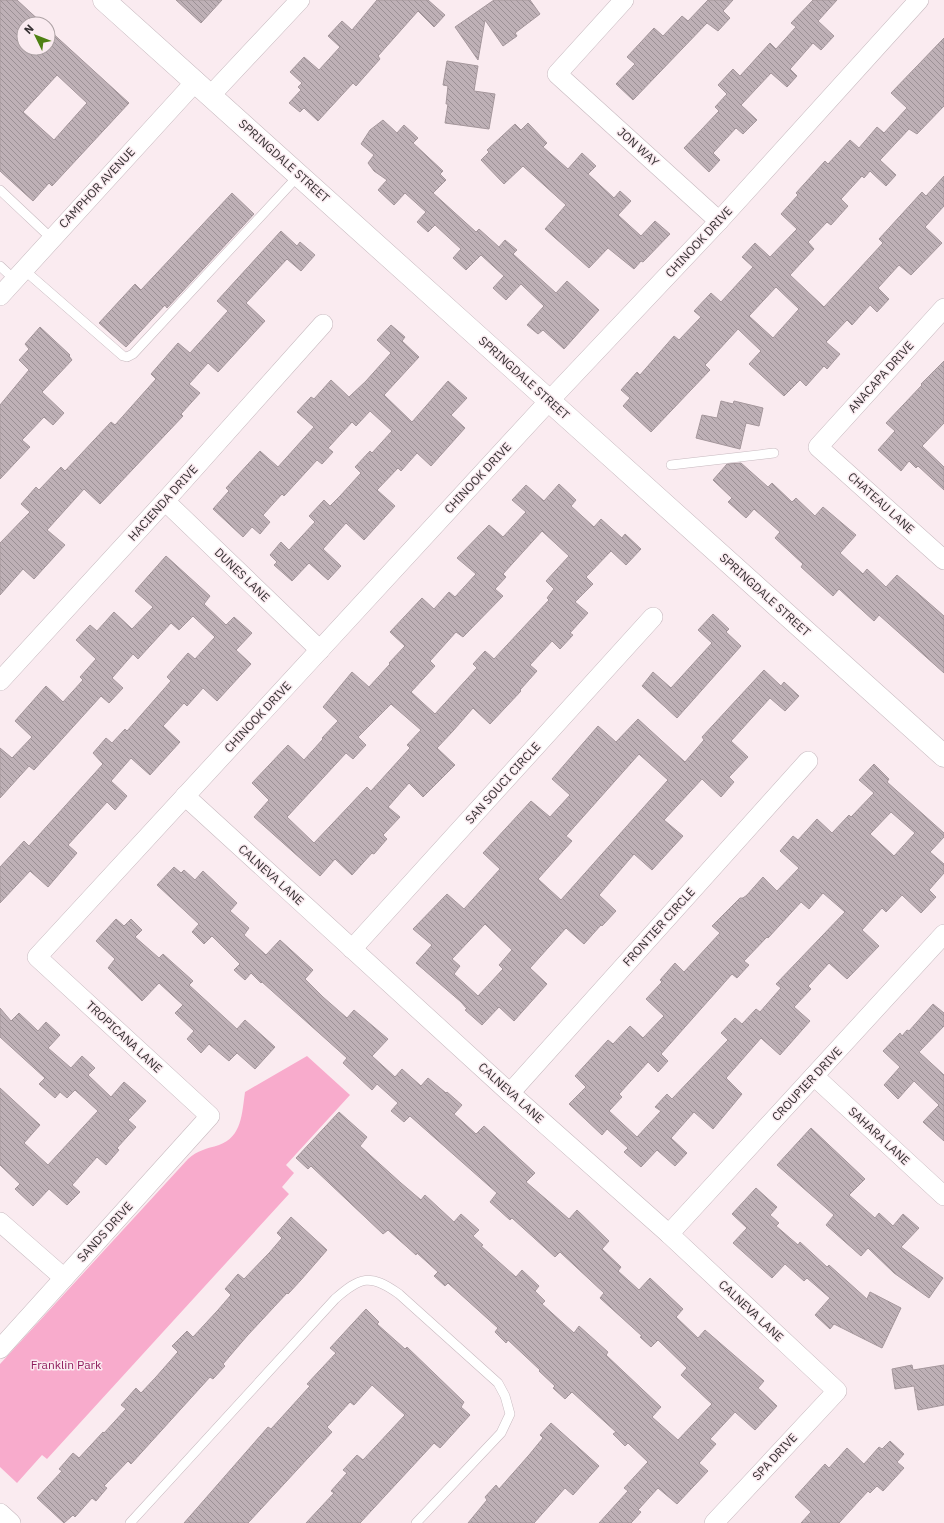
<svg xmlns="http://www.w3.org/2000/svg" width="944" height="1523" viewBox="0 0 944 1523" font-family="'IBM Plex Sans',sans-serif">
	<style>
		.park { fill: #f8abcc }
		.building { fill: url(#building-back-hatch); stroke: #a5979c; fill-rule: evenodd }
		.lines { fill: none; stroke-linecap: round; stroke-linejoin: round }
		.lane-casing { stroke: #c7b9bf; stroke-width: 10 }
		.street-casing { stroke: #c7b9bf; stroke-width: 20 }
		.secondary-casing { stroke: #c7b9bf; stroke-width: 23 }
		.lane { stroke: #fff; stroke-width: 9 }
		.street { stroke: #fff; stroke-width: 19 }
		.secondary { stroke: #fff; stroke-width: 22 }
		.labels { text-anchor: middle; stroke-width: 3; stroke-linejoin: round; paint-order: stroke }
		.street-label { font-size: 12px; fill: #363133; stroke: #faebf0 }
		.park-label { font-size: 12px; fill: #901f5e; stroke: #faebf0 }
	</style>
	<defs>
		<pattern id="building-back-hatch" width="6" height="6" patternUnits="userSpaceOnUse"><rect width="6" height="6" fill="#beb0b6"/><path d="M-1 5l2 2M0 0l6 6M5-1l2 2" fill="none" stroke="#9b9095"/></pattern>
	</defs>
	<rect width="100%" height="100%" fill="#faebf0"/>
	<path class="park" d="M307 1056 350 1095 286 1165 294 1173 282 1187 289 1194 47 1459 42 1455 17 1483 0 1467V1364L188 1159C198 1150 206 1149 219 1145 242 1137 242 1113 245 1092Z"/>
	<g class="building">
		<path d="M0 0H17L43 24H24V48H48V29L129 103 52 186 49 183 33 201 0 171ZM57 75 87 103 54 140 23 112Z"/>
		<path d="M176 0H222L201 23Z"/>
		<path d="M377 0H428L445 15 434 27 418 11 378 56 380 59 356 86 353 83 318 121 304 108 300 112 289 103 301 90 298 87 302 83 290 72 304 57 319 70 340 47 328 36 342 21 352 30Z"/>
		<path d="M494 0H530L540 14 515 33 517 36 503 46 485 20 478 60 455 27Z"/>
		<path d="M708 0H733L723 11 730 18 718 31 707 23 633 100 616 84 635 64 627 57 654 28 663 36 682 16 688 21Z"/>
		<path d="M813 0H837L818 21 834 36 821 50 813 43 790 69 797 76 787 87 771 73 741 105 757 120 743 134 736 128 713 153 720 160 709 172 684 148 719 111 715 107 727 94 718 85 733 69 740 76 770 43 776 49 796 27 791 23Z"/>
		<path d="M944 38V106L917 134 909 129 880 160 896 175 886 186 870 171 864 178 862 176 841 199 848 206 831 225 827 222 808 242 814 249 790 275 824 307 883 243 879 239 922 192 926 196 944 176V206L925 227 942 243 911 275 899 265 878 288 889 299 877 312 870 305 852 325 847 320 826 342 840 354 827 369 824 366 806 386 800 380 784 396 749 364 761 351 738 329 705 365 710 370 651 432 623 406 630 398 621 390 637 372 640 375 674 336 679 340 701 317 694 311 711 293 721 302 753 267 742 257 755 243 770 257 797 229 781 214 798 195 796 193 825 161 828 164 850 140 859 148 877 127 884 133 907 108 891 93ZM776 287 799 309 773 338 749 316Z"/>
		<path d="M447 61 478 66 474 91 495 94 489 129 445 123 448 104H446L448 86 443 85Z"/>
		<path d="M383 120 397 133 404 125 418 138 413 143 443 171 440 174 446 180 433 193 476 232 479 229 499 247 505 240 517 250 513 254 556 293 567 281 599 310 564 349 543 330 538 334 527 325 544 306 521 284 506 300 493 288 504 276 481 255 466 270 453 258 461 249 435 225 428 232 417 222 426 212 405 193 394 205 378 190 387 180 374 171 368 163 374 155 361 144 370 130Z"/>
		<path d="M528 123 547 143 543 147 568 169 582 153 596 166 588 174 614 198 620 191 631 201 618 215 641 236 655 221 670 234 643 262 641 261 634 269 608 248 589 268 545 229 566 205 523 166 504 184 481 160 489 152 487 150 515 124 521 130Z"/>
		<path d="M232 193 254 214 167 308 165 305 126 347 99 323 135 284 141 290Z"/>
		<path d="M281 231 297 246 300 242 315 255 301 271 287 259 246 303 265 321 218 372 208 363 189 384 200 393 181 414 183 416 100 504 84 489 47 530 65 545 34 579 23 569 0 595V543L30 512 21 504 36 487 39 490 61 467 65 471 111 422 115 425 156 379 151 374 178 343 190 353 228 311 217 301Z"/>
		<path d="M391 325 405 337 402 341 419 357 384 395 412 422 448 381 467 398 451 415 465 428 431 466 417 453 401 471 398 468 377 490 395 506 364 540 346 523 323 549 341 566 328 580 309 563 292 581 274 565 277 562 270 555 281 542 289 550 315 522 309 516 324 500 330 506 340 496 361 473 355 467 370 451 372 453 392 431 370 411 356 426 352 422 328 448 333 452 322 464 317 460 284 496 282 494 263 515 270 522 260 534 252 527 243 537 213 509 229 491 226 488 260 451 278 467 314 427 297 412 311 397 314 399 331 380 349 397 366 381 391 353 377 340Z"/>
		<path d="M40 327 70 355 69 356 72 360 42 392 64 413 53 425 44 417 22 440 30 447 0 479V405L29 370 19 360 29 349 25 344Z"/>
		<path d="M944 361V423L922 446 944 467V490L918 466 916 468 909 461 901 471 878 450 895 431 886 423 922 385 921 384Z"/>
		<path d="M721 401 733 404 734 401 763 408 759 426 746 423 740 449 696 438 702 415 717 418Z"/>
		<path d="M741 463 768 487 772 483 792 502 796 498 815 516 823 507 856 535 840 553 863 574 867 569 886 587 897 575 944 616V673L879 615 874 621 839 589 833 596 801 567 803 564 775 538 780 532 754 509 746 518 728 502 732 498 713 480 727 464Z"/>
		<path d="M559 484 576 500 571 506 594 527 601 519 622 538 625 534 641 549 626 565 611 551 586 577 593 584 575 602 588 613 570 633 573 635 560 649 552 641 530 665 537 671 520 690 521 691 490 724 473 708 453 731 437 748 455 765 423 797 409 783 388 807 400 817 383 835 387 839 374 854 372 853 352 875 335 859 320 876 254 817 269 800 252 783 288 745 304 760 323 739 322 738 338 721 323 707 352 672 369 687 390 664 389 663 405 646 390 632 422 598 434 609 449 592 455 597 476 574 457 558 489 525 503 537 526 512 512 500 526 485 544 501ZM542 531 569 556 546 581 554 589 547 598 549 600 494 659 485 651 473 664 477 668 435 714 411 692 435 666 430 661 456 632 463 637 503 596 495 589 506 577 503 574ZM391 704 421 730 407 745 410 748 371 791 367 787 314 843 287 817 346 753 353 759 366 745 358 737Z"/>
		<path d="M166 556 210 596 204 604 226 625 234 617 252 633 236 650 251 664 217 701 203 688 187 706 184 703 163 726 180 742 150 775 131 758 111 781 127 796 115 810 107 802 68 845 77 853 48 887 30 871 0 903V867L24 841 29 846 103 764 93 753 106 738 112 743 125 729 127 731 171 681 167 677 188 653 195 659 215 637 193 616 179 630 171 623 138 659 133 654 112 678 123 688 109 703 101 696 34 770 29 766 0 798V748L12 758 32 737 15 721 46 686 63 702 83 680 80 677 96 659 76 640 90 625 97 631 114 612 132 629 153 607 135 591Z"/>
		<path d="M713 614 729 629 726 632 741 646 677 718 642 686 653 672 671 688 712 643 698 630Z"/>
		<path d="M764 670 781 686 784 682 799 696 785 711 770 698 731 741 748 757 729 777 734 782 721 797 702 779 664 820 683 836 652 870 634 854 599 895 616 911 602 926 601 925 584 944 566 928 530 968 547 984 514 1021 499 1007 482 1025 465 1010 467 1009 461 1002 416 963 432 945 413 929 447 894 464 909 500 869 483 853 531 801 550 817 570 795 552 779 598 726 616 742 638 719 685 762 704 740 702 737ZM639 754 668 780 561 900 538 879 572 841 566 836ZM485 924 512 950 499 965 503 969 478 996 454 974 460 966 452 959Z"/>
		<path d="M874 764 889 779 887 782 944 833V837L930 852 944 864V873L929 890 936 897 921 913 902 895 886 912 882 908 862 930 879 946 847 979 829 963 808 986 811 989 794 1007 810 1021 780 1055 761 1038 726 1078 742 1094 713 1129 694 1112 671 1138 687 1153 675 1166 657 1150 641 1167 624 1152 628 1148 607 1129 602 1135 569 1104 586 1087 575 1076 608 1040 613 1044 630 1026 643 1038 664 1016 646 999 662 982 660 980 675 963 684 972 720 933 712 926 740 898H743L747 895 763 877 777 891 799 868 780 851 793 836 798 840 817 819 832 833 849 815 851 817 874 793 859 780ZM891 812 915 833 894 856 870 834ZM823 893 845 912 776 984 781 988 760 1012 756 1009 742 1024 735 1018 721 1033 728 1040 672 1099 667 1094 655 1107 661 1111 637 1137 609 1111 622 1097 619 1094 648 1062 658 1072 668 1061 661 1054 732 974 737 978 749 965 744 961 767 937 768 938 801 902 809 909Z"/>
		<path d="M174 867 181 873 184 870 195 880 203 871 237 903 230 911 249 928 244 935 266 955 280 940 313 970 305 979 323 997 347 1018 354 1010 388 1039 372 1056 395 1077 402 1069 421 1086 428 1078 446 1093 447 1092 462 1105 454 1114 476 1134 484 1126 535 1173 526 1182 569 1219 577 1210 609 1241 602 1249 621 1267 618 1271 639 1290 650 1278 683 1309 676 1317 698 1338 705 1330 764 1381 758 1388 777 1406 755 1430 735 1412 710 1439 716 1444 699 1463 708 1471 677 1504 658 1488 638 1510 641 1512 631 1523H599L628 1491 624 1488 648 1462 628 1443 625 1446 613 1434 616 1432 572 1392 565 1399 553 1388 555 1386 539 1371 540 1370 508 1340 506 1343 495 1332 498 1328 448 1283 445 1286 434 1276 438 1272 417 1253 416 1255 388 1230 383 1234 311 1166 308 1169 296 1158 339 1112 367 1137 360 1146 401 1183 421 1200 425 1195 454 1222 461 1214 479 1230 473 1236 483 1245 481 1246 516 1277 522 1270 539 1286 535 1291 545 1301 542 1304 574 1333 579 1326 608 1352 606 1355 661 1407 652 1417 678 1440 712 1404 681 1375 687 1368 658 1340 651 1347 640 1337 642 1336 600 1298 604 1293 560 1252 555 1257 512 1218 510 1220 490 1202 497 1193 410 1116 404 1122 391 1111 398 1103 377 1084 372 1090 343 1063 347 1058 262 982 261 983 251 973 245 980 234 970 240 964 212 936 204 944 192 932 199 924 157 885Z"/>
		<path d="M116 919 124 926 131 919 142 930 135 937 159 958 163 954 193 981 189 985 237 1029 245 1020 275 1047 255 1069 237 1053 229 1061 209 1044 201 1053 187 1039 194 1031 175 1013 183 1005 159 983 142 1001 108 968 115 959 96 941Z"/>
		<path d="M933 1004 944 1013V1026L919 1052 944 1075V1141L923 1122 939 1105 914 1081 898 1099 884 1085 900 1067 883 1051 900 1033 902 1036 907 1030 909 1031Z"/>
		<path d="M0 1008 11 1021 19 1013 38 1031 46 1022 60 1035 48 1048 71 1068 82 1056 95 1068 88 1075 111 1097 124 1082 146 1101 128 1120 136 1127 117 1148 119 1150 106 1165 97 1157 72 1185 80 1192 67 1205 49 1189 33 1206 15 1189 20 1184 0 1165V1088L40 1125 24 1143 48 1165 98 1111 75 1090 67 1098 60 1092 55 1098 39 1084 45 1078 0 1037Z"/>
		<path d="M811 1128 865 1179 849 1195 875 1218 879 1213 893 1226 903 1214 919 1228 901 1247 943 1278 929 1298 894 1273 868 1248 861 1256 826 1225 834 1215 777 1165Z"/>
		<path d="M756 1188 777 1207 770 1215 779 1223 776 1226 798 1245 800 1242 827 1267 829 1265 867 1299 870 1292 901 1308 882 1348 834 1324 830 1329 815 1315 830 1298 807 1278 804 1281 785 1264 772 1278 733 1243 747 1228 732 1214Z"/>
		<path d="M291 1217 327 1250 301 1280 288 1294 287 1293 247 1336 223 1364 225 1366 213 1379 210 1377 131 1464 128 1461 104 1486 107 1488 96 1501 92 1498 75 1517 73 1515 64 1523 37 1498 62 1471 59 1469 73 1453 79 1458 103 1432 104 1433 126 1409 121 1405 136 1388 141 1393 156 1377 178 1352 172 1346 187 1331 193 1337 218 1310 231 1295 225 1289 238 1274 244 1279 270 1252 282 1238 277 1233Z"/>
		<path d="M366 1309 379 1322 377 1324 405 1349 407 1347 464 1402 461 1407 470 1415 440 1448 434 1443 360 1523H306L334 1493 331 1491 347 1473 343 1470 357 1455 363 1460 405 1415 372 1385 354 1405 350 1402 327 1427 332 1432 248 1523H184L268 1427 271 1429 310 1386 307 1384 336 1353 330 1348Z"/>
		<path d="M912 1365 913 1370 944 1365V1405L918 1410 914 1386 895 1389 892 1369Z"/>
		<path d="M551 1423 599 1466 573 1495 565 1488 534 1523H468L487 1500 485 1497 496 1485 499 1489 529 1455 543 1438 540 1435Z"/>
		<path d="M890 1441 904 1454 897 1462 904 1468 883 1491 877 1486 870 1493 868 1491 839 1523H801L811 1512 795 1497 825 1464 829 1468 847 1448 864 1464 879 1447 882 1449Z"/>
	</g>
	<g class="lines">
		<defs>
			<g id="lane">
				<path d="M0 190 51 238"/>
				<path d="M0 266 14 279"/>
				<path d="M23 269 123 356 127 357 133 354 299 175"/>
				<path d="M671 465 774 453"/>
				<path d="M130 1523 335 1299C360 1277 370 1273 399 1294L498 1383 505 1396 510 1414 501 1433 416 1523"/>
			</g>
			<g id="street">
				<path d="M624 0 557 74 719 221"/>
				<path d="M211 95 300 0"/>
				<path d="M0 296 196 81"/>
				<path d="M944 308 818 447 944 560"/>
				<path d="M165 501 320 650"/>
				<path d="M0 681 165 501 323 324"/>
				<path d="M185 796 510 1093 669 1234 837 1391 714 1523"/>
				<path d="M352 949 653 617"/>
				<path d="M814 1076 944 1196"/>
				<path d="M510 1093 808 761"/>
				<path d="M0 1222 64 1278"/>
				<path d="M669 1234 944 934"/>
				<path d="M0 1349 210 1116 37 957 549 401 719 221 919 0"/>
				<path d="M0 1513 11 1523"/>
			</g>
			<path id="secondary" d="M104 0 944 756"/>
		</defs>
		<use href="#lane" class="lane-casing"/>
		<use href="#street" class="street-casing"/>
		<use href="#secondary" class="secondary-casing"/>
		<use href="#lane" class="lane"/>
		<use href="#street" class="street"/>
		<use href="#secondary" class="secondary"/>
	</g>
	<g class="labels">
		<g class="street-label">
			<text transform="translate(638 147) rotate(42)" y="4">JON WAY</text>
			<text transform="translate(284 161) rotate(42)" y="4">SPRINGDALE STREET</text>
			<text transform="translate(97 188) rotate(-47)" y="4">CAMPHOR AVENUE</text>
			<text transform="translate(699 242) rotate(-47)" y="4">CHINOOK DRIVE</text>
			<text transform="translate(881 377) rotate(-48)" y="4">ANACAPA DRIVE</text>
			<text transform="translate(524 378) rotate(42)" y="4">SPRINGDALE STREET</text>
			<text transform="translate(478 478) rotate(-47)" y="4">CHINOOK DRIVE</text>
			<text transform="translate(163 503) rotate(-48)" y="4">HACIENDA DRIVE</text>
			<text transform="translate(881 503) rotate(42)" y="4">CHATEAU LANE</text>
			<text transform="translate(242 575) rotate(44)" y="4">DUNES LANE</text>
			<text transform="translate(765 595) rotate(42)" y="4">SPRINGDALE STREET</text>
			<text transform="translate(258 717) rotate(-47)" y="4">CHINOOK DRIVE</text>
			<text transform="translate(503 783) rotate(-48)" y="4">SAN SOUCI CIRCLE</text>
			<text transform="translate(271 875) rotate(42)" y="4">CALNEVA LANE</text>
			<text transform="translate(659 927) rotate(-48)" y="4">FRONTIER CIRCLE</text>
			<text transform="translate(124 1037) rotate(43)" y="4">TROPICANA LANE</text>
			<text transform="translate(807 1084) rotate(-47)" y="4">CROUPIER DRIVE</text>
			<text transform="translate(511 1093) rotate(42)" y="4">CALNEVA LANE</text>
			<text transform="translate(879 1136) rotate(43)" y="4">SAHARA LANE</text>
			<text transform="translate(105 1232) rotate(-48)" y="4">SANDS DRIVE</text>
			<text transform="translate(751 1311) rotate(43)" y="4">CALNEVA LANE</text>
			<text transform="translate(775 1457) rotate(-47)" y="4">SPA DRIVE</text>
		</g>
		<g class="park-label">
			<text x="66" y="1369">Franklin Park</text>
		</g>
	</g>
	<g transform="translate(36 36) rotate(313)"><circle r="19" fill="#faebf0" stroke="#aca1a4"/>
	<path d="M0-3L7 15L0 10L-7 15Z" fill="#4e8012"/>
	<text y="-6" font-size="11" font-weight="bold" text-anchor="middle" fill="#363133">N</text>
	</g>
</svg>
